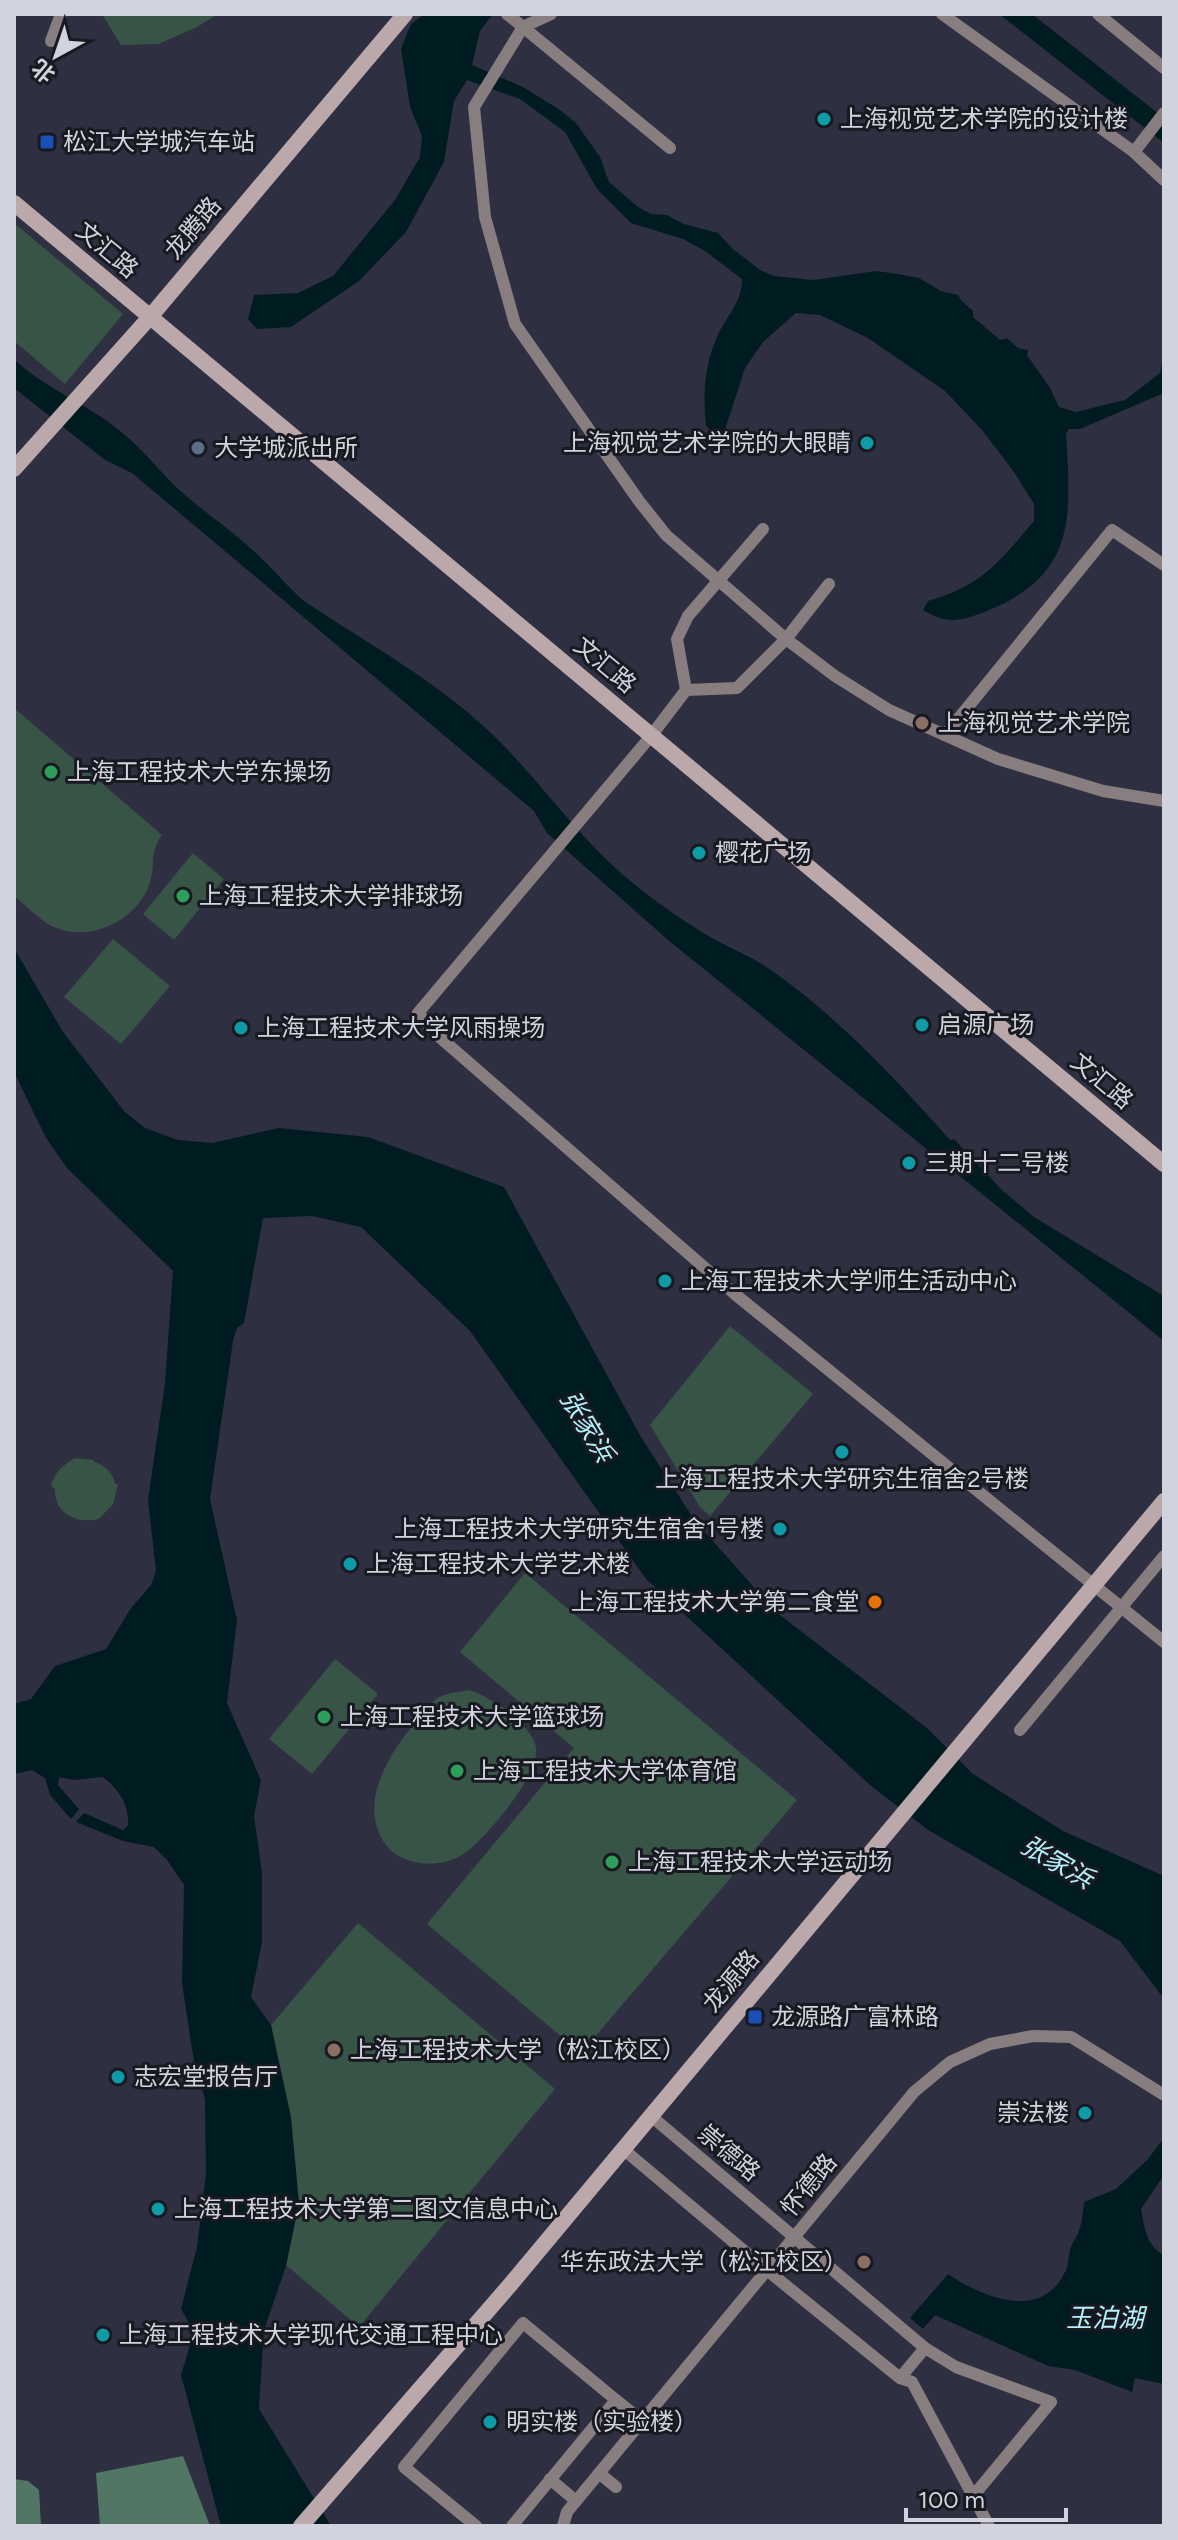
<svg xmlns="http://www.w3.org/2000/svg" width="1178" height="2540" viewBox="0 0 1178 2540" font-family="Figtree,'Noto Sans SC',sans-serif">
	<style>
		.green { fill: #385446 }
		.forest { fill: #527664 }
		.water { fill: #001c21 }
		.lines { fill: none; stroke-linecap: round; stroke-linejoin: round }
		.minor { stroke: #897e7f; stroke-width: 12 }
		.secondary { stroke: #baa8ab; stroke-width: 16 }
		.culture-dot { fill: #0f9aa8; stroke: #181921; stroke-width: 3 }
		.transit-dot { fill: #1a4fb4; stroke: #181921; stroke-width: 3 }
		.service-dot { fill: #5c6f8a; stroke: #181921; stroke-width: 3 }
		.education-dot { fill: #8d6e63; stroke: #181921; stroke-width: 3 }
		.leisure-dot { fill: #2e9e5b; stroke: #181921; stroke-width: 3 }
		.food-dot { fill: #e8710a; stroke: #181921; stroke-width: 3 }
		.labels { text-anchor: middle; stroke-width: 6; stroke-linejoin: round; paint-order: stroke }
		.poi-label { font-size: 24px; fill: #d1d3df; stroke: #181921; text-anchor: start }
		.street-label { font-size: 24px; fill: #d1d3df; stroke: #181921 }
		.water-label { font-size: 26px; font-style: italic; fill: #b1effa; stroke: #181921 }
	</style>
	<rect width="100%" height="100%" fill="#2e3042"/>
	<g class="green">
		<path d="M102 14H218L197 27 158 44 121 45Z"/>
		<path d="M14 223 123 314 65 384 14 341Z"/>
		<path d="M14 708 162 835C148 853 157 867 148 888 132 924 84 945 48 924 36 916 25 905 14 896Z"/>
		<path d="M193 853 224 879 174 940 143 914Z"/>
		<path d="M113 939 170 986 121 1044 64 997Z"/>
		<path d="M730 1326 813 1394 710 1516 700 1507 650 1425Z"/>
		<path d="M75 1458 94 1460V1462C105 1465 113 1473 115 1484H118L113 1504 99 1519C77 1524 54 1514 55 1489L51 1486C55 1472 62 1466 75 1458Z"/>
		<path d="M525 1573 797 1800 581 2053 427 1924 574 1748 460 1652Z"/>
		<path d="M335 1659 378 1694 312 1774 269 1739Z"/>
		<path d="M469 1690C490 1696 531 1724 536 1747 541 1774 484 1841 462 1855 437 1870 397 1866 382 1839 359 1798 392 1750 418 1719 424 1712 432 1702 439 1697 447 1693 460 1692 469 1690Z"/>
		<path d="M358 1923 555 2089 359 2327 286 2265 299 2203 271 2025Z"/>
	</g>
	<g class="forest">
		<path d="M183 2456 210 2526H100L96 2473Z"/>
		<path d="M14 2479 28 2481 39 2490 41 2526H14Z"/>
	</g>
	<g class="water">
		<path d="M424 14H493L480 31 472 65 523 87 560 110 576 123 600 157 609 182 638 207 651 214 667 215 684 224 718 233 733 249 760 270 774 276 813 280 876 271 898 274 919 278 941 291 958 295 961 300 973 311V317L1000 340 1007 338 1018 348 1028 350 1027 355 1050 388 1059 407 1076 412 1125 400 1160 373 1164 354V393L1080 429H1069L1066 433C1071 518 1077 574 987 611 961 621 948 625 923 610L928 601C982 586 999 562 1034 521V504L1014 472 982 430 945 391 868 338 820 315 796 313 763 342 745 368 722 439 706 426C703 395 704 366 717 337 726 316 742 304 742 279L705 251 683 239 631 223 597 189 565 132 520 99 467 80 454 101 444 162 406 232 359 281 291 327 257 329 248 319 254 295 298 293 333 276 395 200 420 157 422 136 410 107 401 49 411 24Z"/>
		<path d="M999 14H1032L1164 118V143Z"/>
		<path d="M14 359C46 390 91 405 125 435 144 451 159 470 176 487 203 512 235 532 261 558 276 572 288 587 304 601 371 646 443 684 500 742 544 786 579 838 628 879 653 900 683 921 712 938 731 949 753 957 771 970 839 1018 895 1078 950 1140L954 1139 1002 1190 1034 1217 1164 1296V1341L668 940 547 833 534 811 132 473 105 460 14 388Z"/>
		<path d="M14 948 63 1032 124 1111 145 1128 178 1140 212 1143 279 1128 368 1137 504 1187 641 1437 695 1521 776 1612 927 1728 973 1774 1063 1831 1164 1876V1999L1120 1941 928 1830 870 1785 646 1579 470 1331 361 1227 312 1216 263 1218 244 1323 237 1328 233 1341 210 1499 237 1620 227 1703 261 1780 254 1816 262 1872V1942L251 1997 271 2025 291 2117 299 2203 286 2266 264 2330 259 2409 331 2526H221L181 2375 194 2332 181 2309 197 2247 206 2174 205 2099 194 2062 182 1983 184 1885 167 1860 154 1847 123 1841 76 1822 84 1813 123 1830 128 1825C129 1804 119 1790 103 1777L74 1780 59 1777 58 1785 79 1809 71 1819 50 1795 45 1778 32 1770 14 1774V1704L31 1699 55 1666 106 1649 131 1608 151 1585 156 1571 148 1500 165 1383 173 1271 67 1168 46 1138 14 1072Z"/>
		<path d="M1164 2138V2175L1141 2209C1144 2226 1147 2247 1164 2255V2384L1135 2378 1132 2392 1075 2370 1048 2366 935 2315 923 2329 910 2318 948 2274C981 2296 1039 2322 1064 2274 1069 2266 1068 2258 1070 2250 1071 2244 1076 2239 1078 2233 1082 2224 1083 2212 1084 2202L1116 2189 1147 2160Z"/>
	</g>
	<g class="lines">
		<g class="minor">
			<path d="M507 14 670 148"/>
			<path d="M551 14 523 27 474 107 485 217 515 324 639 501 666 535 786 639 835 676 889 710 998 759 1103 791 1164 801"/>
			<path d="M942 14 1134 152 1164 180"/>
			<path d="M1098 14 1164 68"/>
			<path d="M51 41 61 14"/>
			<path d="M1134 152 1164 113"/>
			<path d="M763 529 688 616 677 639 686 690 651 736 418 1013 436 1034 736 1295 1164 1642"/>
			<path d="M686 690 737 688 786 639 829 584"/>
			<path d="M945 735 1112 530 1164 565"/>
			<path d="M1020 1730 1164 1556"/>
			<path d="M651 2116 925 2348 956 2367 1051 2402 974 2495"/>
			<path d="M623 2149 768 2271 900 2378 912 2382 989 2526"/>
			<path d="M900 2378 925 2348"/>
			<path d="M599 2473 616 2487"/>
			<path d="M550 2479 576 2501"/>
			<path d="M476 2526 404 2467 523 2323 616 2400"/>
			<path d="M512 2526 616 2400 642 2421"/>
			<path d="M563 2526 567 2512 914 2092 950 2062 990 2044 1033 2036 1071 2037 1164 2095"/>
		</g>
		<g class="secondary">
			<path d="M14 203 1164 1164"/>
			<path d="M14 469 150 317 405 14"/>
			<path d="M301 2526 510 2285 1164 1501"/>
		</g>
	</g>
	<g class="culture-dot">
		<circle cx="824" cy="119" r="8"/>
		<circle cx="867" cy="443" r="8"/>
		<circle cx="699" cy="853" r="8"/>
		<circle cx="922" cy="1025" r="8"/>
		<circle cx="241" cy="1028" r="8"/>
		<circle cx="909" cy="1163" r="8"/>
		<circle cx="665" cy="1281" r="8"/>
		<circle cx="842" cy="1452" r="8"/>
		<circle cx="780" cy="1529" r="8"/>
		<circle cx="350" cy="1564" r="8"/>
		<circle cx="118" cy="2077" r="8"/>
		<circle cx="1085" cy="2113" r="8"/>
		<circle cx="158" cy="2209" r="8"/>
		<circle cx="103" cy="2335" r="8"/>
		<circle cx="490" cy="2422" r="8"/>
	</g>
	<g class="transit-dot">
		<rect x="39" y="134" width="16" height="16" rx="4"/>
		<rect x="747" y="2009" width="16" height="16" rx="4"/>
	</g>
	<circle class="service-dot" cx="198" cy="448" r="8"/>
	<g class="education-dot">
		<circle cx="922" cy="723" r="8"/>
		<circle cx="334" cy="2050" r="8"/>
		<circle cx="864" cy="2262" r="8"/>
	</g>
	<g class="leisure-dot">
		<circle cx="51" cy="772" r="8"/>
		<circle cx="183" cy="896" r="8"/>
		<circle cx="324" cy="1717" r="8"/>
		<circle cx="457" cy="1771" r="8"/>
		<circle cx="612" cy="1862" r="8"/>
	</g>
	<circle class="food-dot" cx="875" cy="1602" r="8"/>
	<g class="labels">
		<g class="poi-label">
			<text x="840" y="127">上海视觉艺术学院的设计楼</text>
			<text x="63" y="150">松江大学城汽车站</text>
			<text x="851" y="451" text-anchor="end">上海视觉艺术学院的大眼睛</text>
			<text x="214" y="456">大学城派出所</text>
			<text x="938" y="731">上海视觉艺术学院</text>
			<text x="67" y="780">上海工程技术大学东操场</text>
			<text x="715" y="861">樱花广场</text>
			<text x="199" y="904">上海工程技术大学排球场</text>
			<text x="938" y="1033">启源广场</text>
			<text x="257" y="1036">上海工程技术大学风雨操场</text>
			<text x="925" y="1171">三期十二号楼</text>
			<text x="681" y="1289">上海工程技术大学师生活动中心</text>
			<text x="842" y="1487" text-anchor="middle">上海工程技术大学研究生宿舍2号楼</text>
			<text x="764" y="1537" text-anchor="end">上海工程技术大学研究生宿舍1号楼</text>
			<text x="366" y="1572">上海工程技术大学艺术楼</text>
			<text x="859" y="1610" text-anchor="end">上海工程技术大学第二食堂</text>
			<text x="340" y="1725">上海工程技术大学篮球场</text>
			<text x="473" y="1779">上海工程技术大学体育馆</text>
			<text x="628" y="1870">上海工程技术大学运动场</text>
			<text x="771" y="2025">龙源路广富林路</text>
			<text x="350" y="2058">上海工程技术大学（松江校区）</text>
			<text x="134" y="2085">志宏堂报告厅</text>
			<text x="1069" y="2121" text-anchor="end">崇法楼</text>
			<text x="174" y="2217">上海工程技术大学第二图文信息中心</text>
			<text x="848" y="2270" text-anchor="end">华东政法大学（松江校区）</text>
			<text x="119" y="2343">上海工程技术大学现代交通工程中心</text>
			<text x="506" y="2430">明实楼（实验楼）</text>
		</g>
		<g class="street-label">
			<text transform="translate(193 228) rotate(-50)" y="8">龙腾路</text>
			<text transform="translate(107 250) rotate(40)" y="8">文汇路</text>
			<text transform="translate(605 665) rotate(40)" y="8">文汇路</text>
			<text transform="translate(1102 1081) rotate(40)" y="8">文汇路</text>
			<text transform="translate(731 1981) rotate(-50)" y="8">龙源路</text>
			<text transform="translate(729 2153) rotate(40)" y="8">崇德路</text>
			<text transform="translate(809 2185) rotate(-51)" y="8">怀德路</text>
		</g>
		<g class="water-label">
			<text transform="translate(587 1426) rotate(59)" y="9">张家浜</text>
			<text transform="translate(1057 1862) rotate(30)" y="9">张家浜</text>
			<text x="1105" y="2327">玉泊湖</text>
		</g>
	</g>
	<rect width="1178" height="2540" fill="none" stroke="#d1d3df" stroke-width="32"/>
	<g transform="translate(56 56) rotate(220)" stroke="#181921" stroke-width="6" paint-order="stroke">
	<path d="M0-6L14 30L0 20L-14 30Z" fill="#d1d3df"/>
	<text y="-12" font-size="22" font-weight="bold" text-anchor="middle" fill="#d1d3df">北</text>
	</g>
	<path d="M906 2508v12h160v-12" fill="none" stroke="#d1d3df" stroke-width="4"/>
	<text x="918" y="2508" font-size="24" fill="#d1d3df" stroke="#181921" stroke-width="6" paint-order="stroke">100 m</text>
</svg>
